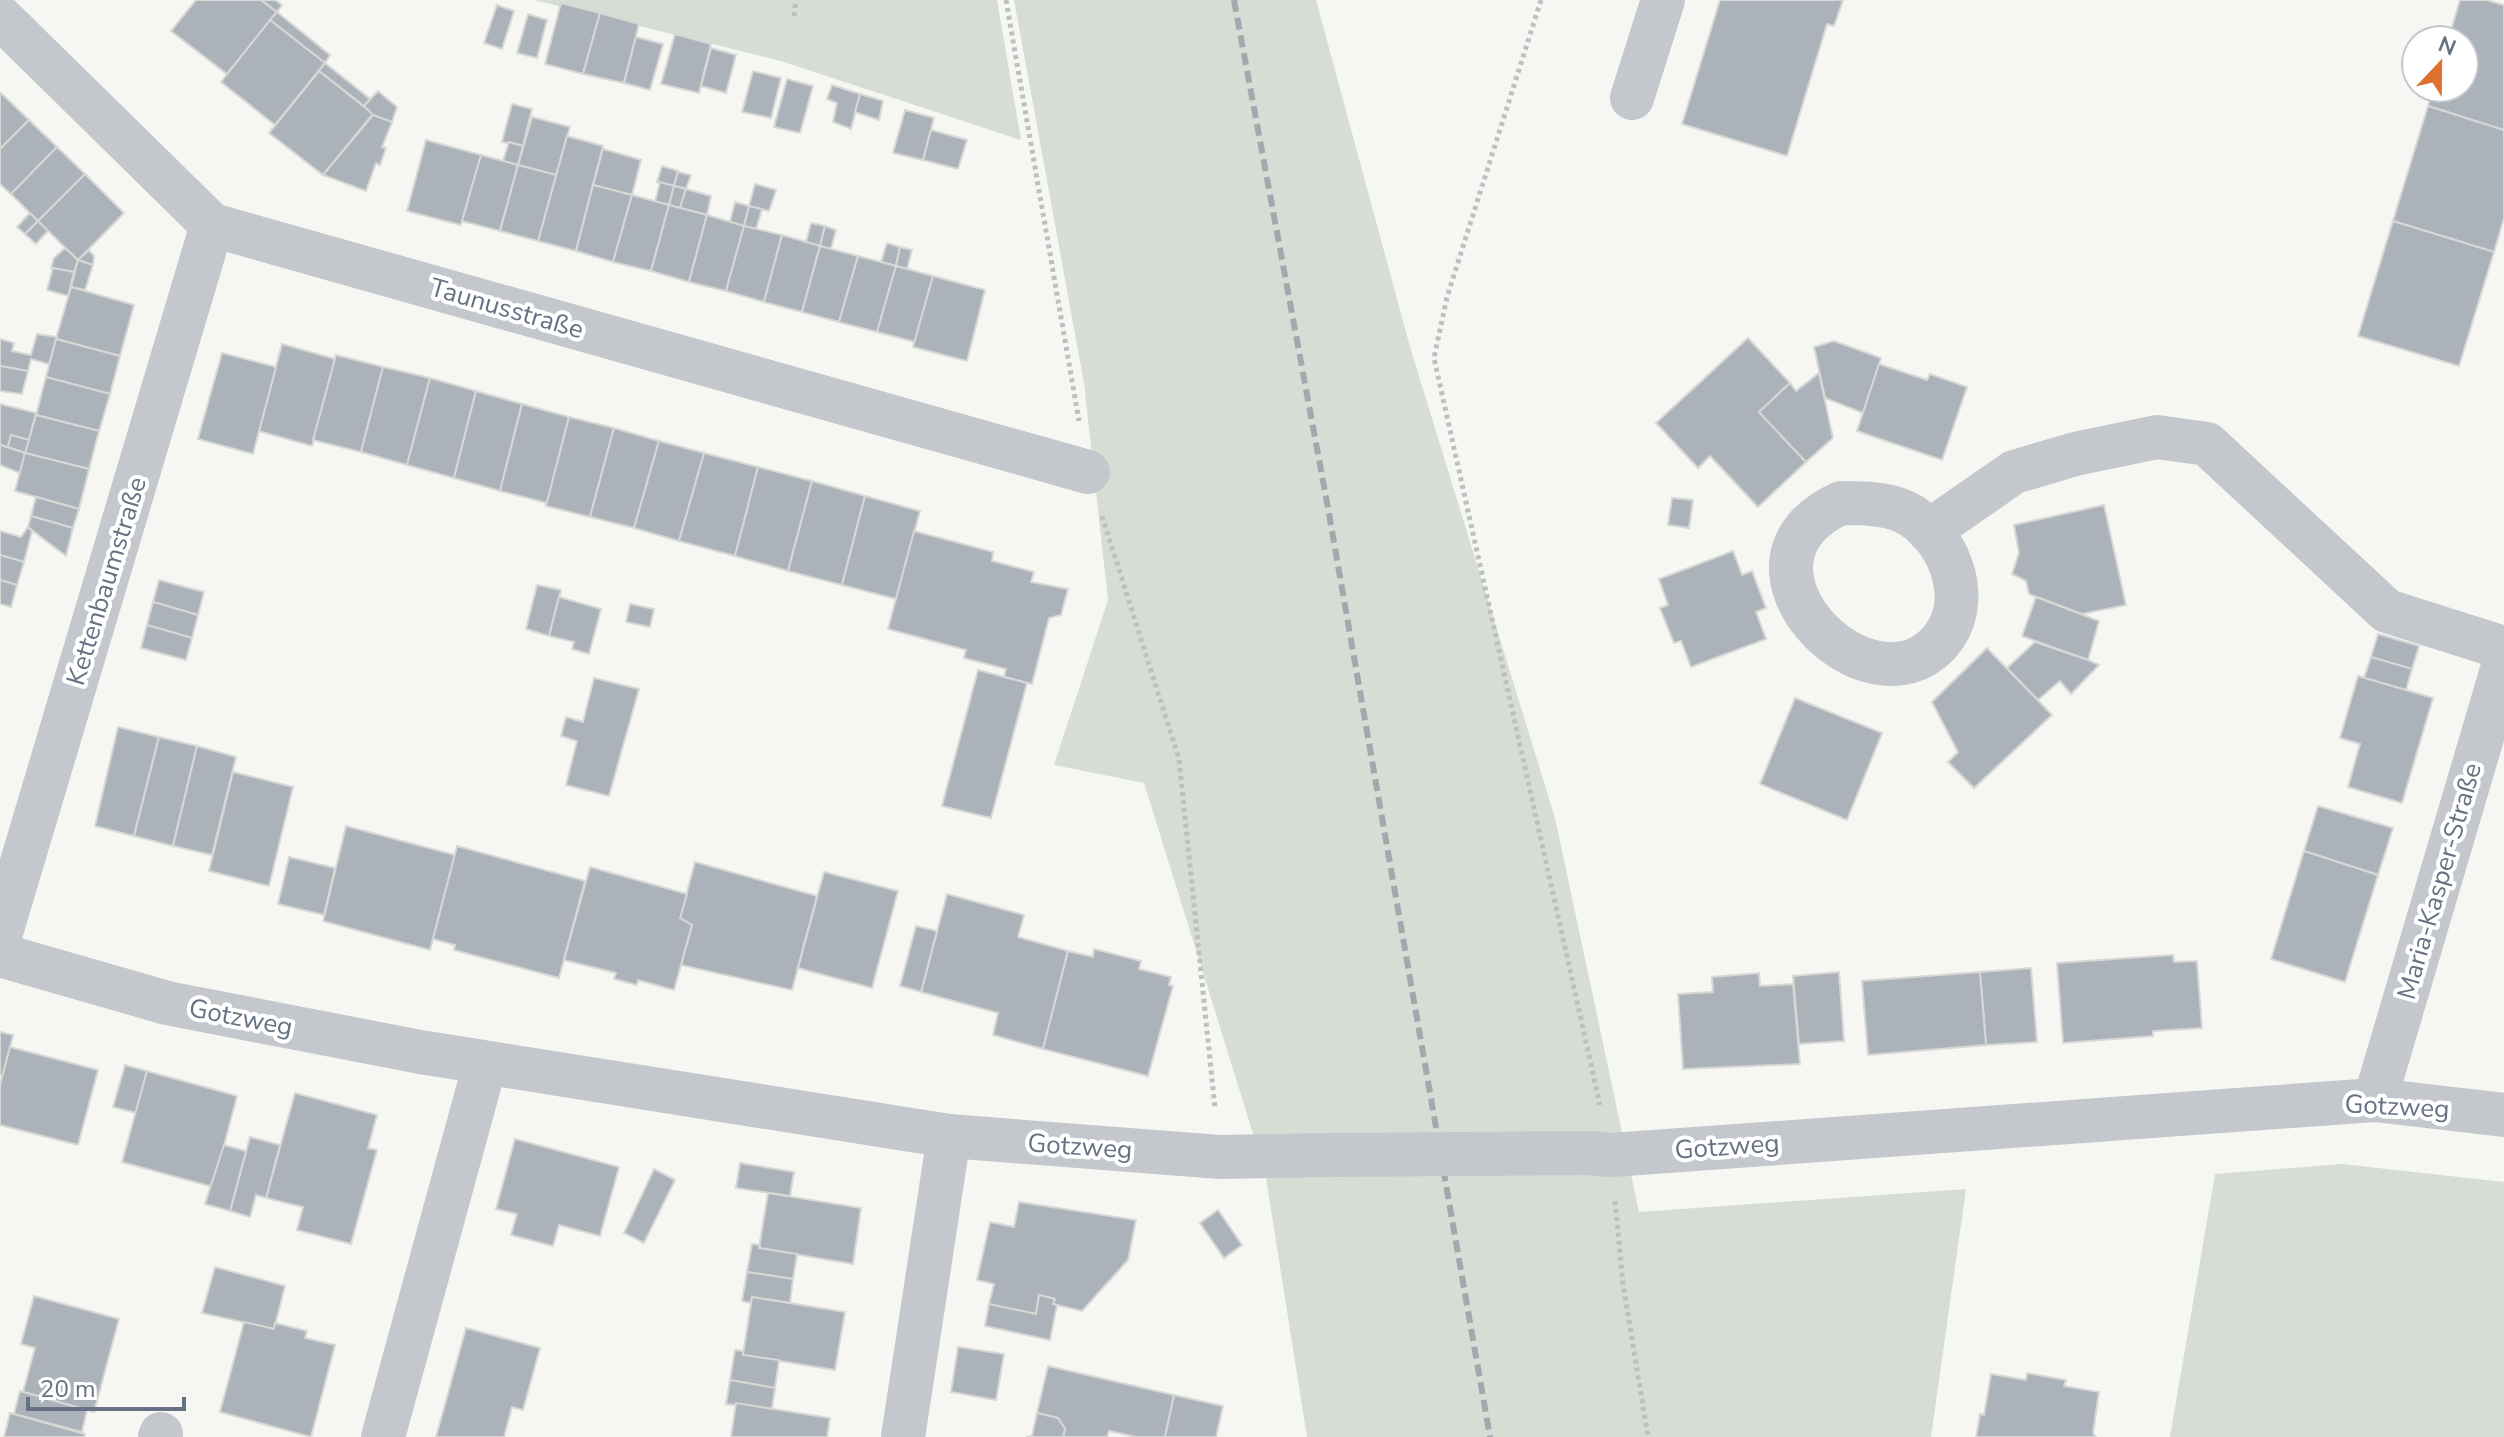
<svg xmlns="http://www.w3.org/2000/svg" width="2504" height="1437" viewBox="0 0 2504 1437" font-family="'Nunito Sans',sans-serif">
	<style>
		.green { fill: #d6ddd4 }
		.building { fill: #acb2b9; stroke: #d7d8d6; stroke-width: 2 }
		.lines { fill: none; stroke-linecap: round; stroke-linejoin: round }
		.path { stroke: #bebfc2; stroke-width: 5; stroke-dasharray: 4 4; stroke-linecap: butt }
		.minor { stroke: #c4c7cb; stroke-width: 44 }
		.rail { stroke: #a3a7ae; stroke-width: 6; stroke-dasharray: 12 6; stroke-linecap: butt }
		.minor-bridge { stroke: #c4c7cb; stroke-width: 44 }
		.labels { text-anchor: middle; stroke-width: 8; stroke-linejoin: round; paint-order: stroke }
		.street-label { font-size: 26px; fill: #667283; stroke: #fff }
	</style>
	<rect width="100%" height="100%" fill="#f6f6f3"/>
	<g class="green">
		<path d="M534 0H997L1021 140 781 61Z"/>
		<path d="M1014 0H1316L1410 347 1555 818 1639 1212 1966 1189 1931 1437H1307L1265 1172 1144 783 1054 765 1108 600 1084 383Z"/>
		<path d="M2342 1164 2504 1182V1437H2170L2215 1174Z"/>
	</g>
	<g class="building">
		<path d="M196 0H261L277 12 227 74 171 31Z"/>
		<path d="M261 0H275L282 5 277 12Z"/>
		<path d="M1720 0H1843L1834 26 1827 24 1787 156 1682 124Z"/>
		<path d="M2460 0H2486L2504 5V130L2428 106 2433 88H2464V40H2448Z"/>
		<path d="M561 3 600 13 583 74 545 64Z"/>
		<path d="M497 5 514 11 502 49 484 43Z"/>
		<path d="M277 12 330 55 325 63 270 20Z"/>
		<path d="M600 13 639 24 624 83 583 74Z"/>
		<path d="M528 14 547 20 537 58 517 53Z"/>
		<path d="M270 20 325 63 275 125 221 82Z"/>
		<path d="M675 34 711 44 699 93 661 84Z"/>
		<path d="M636 37 663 44 650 90 624 83Z"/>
		<path d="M711 48 736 55 726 93 701 86Z"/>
		<path d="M325 63 370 99 364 106 319 71Z"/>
		<path d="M319 71 373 114 323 175 269 133Z"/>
		<path d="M753 71 781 78 771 118 742 112Z"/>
		<path d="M787 79 813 86 800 133 774 127Z"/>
		<path d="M832 85 860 94 851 129 833 122 837 103 827 99Z"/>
		<path d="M378 91 397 107 392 122 373 115 364 106Z"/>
		<path d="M1 93 29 120 0 149V94Z"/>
		<path d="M860 94 883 101 879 120 855 112Z"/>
		<path d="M512 104 532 109 523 146 502 142Z"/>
		<path d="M2428 106 2504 130V218L2494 252 2393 221Z"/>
		<path d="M905 110 934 118 923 160 893 153Z"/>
		<path d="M373 115 392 122 382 147 386 148 380 165 376 163 366 191 323 175Z"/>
		<path d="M532 117 570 127 556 175 518 165Z"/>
		<path d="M29 120 57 147 11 194 0 184V149Z"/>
		<path d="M931 130 967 140 958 169 923 160Z"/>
		<path d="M567 136 603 146 576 251 538 241Z"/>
		<path d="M426 140 481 155 461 225 407 211Z"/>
		<path d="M509 142 523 146 518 165 503 161Z"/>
		<path d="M57 147 85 174 38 221 11 194Z"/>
		<path d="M603 149 641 160 632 195 593 185Z"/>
		<path d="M481 155 518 165 500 231 462 221Z"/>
		<path d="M518 165 556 175 538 241 500 231Z"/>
		<path d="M662 166 678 171 674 186 657 182Z"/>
		<path d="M678 172 691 175 686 189 674 186Z"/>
		<path d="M85 174 124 213 78 260 38 221Z"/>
		<path d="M660 182 674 186 669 205 655 202Z"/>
		<path d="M755 184 776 190 769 211 749 206Z"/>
		<path d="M593 185 632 195 613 262 576 251Z"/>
		<path d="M674 186 686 189 680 208 669 205Z"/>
		<path d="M686 189 711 196 707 215 680 208Z"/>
		<path d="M632 195 669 205 651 271 613 262Z"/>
		<path d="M735 202 749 206 744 226 730 222Z"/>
		<path d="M669 205 707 215 689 282 651 271Z"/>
		<path d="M749 206 762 209 756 229 744 226Z"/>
		<path d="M30 213 38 221 25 234 17 227Z"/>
		<path d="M707 215 744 226 726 291 689 282Z"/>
		<path d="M38 221 48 231 36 244 25 234Z"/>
		<path d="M2393 221 2494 252 2459 366 2358 336Z"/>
		<path d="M811 223 825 226 820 246 806 242Z"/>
		<path d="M744 226 782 235 764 302 726 291Z"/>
		<path d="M825 226 836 230 831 249 820 246Z"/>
		<path d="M782 235 820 246 802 312 764 302Z"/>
		<path d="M887 243 900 247 896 266 881 262Z"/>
		<path d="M820 246 858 256 839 322 802 312Z"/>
		<path d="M900 247 912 250 907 269 896 266Z"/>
		<path d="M65 248 78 260 74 272 51 268 54 258Z"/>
		<path d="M89 250 94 256 93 265 78 260Z"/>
		<path d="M858 256 896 266 877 332 839 322Z"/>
		<path d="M78 260 93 265 85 290 71 287Z"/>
		<path d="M896 266 933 276 915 342 877 332Z"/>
		<path d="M53 268 74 272 68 296 47 290Z"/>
		<path d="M933 276 985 290 967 361 913 347Z"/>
		<path d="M71 287 134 305 120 356 56 339Z"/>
		<path d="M37 334 57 337 49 364 31 359 28 371 0 366V339L14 343 12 351 31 355Z"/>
		<path d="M1748 338 1790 383 1759 412 1806 462 1758 507 1710 456 1698 468 1656 423Z"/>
		<path d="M56 339 120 356 110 394 46 377Z"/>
		<path d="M1834 341 1881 358 1863 413 1825 398 1814 347Z"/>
		<path d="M282 344 335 359 312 446 259 431Z"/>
		<path d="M222 353 276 367 253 454 198 439Z"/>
		<path d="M336 355 383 367 361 452 313 440Z"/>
		<path d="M1879 364 1927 380 1930 374 1967 387 1942 460 1857 431Z"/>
		<path d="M0 366 28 371 22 394 0 391Z"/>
		<path d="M383 367 430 378 407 465 361 452Z"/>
		<path d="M1819 373 1833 438 1806 462 1759 412 1790 383 1796 391Z"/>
		<path d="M46 377 110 394 99 431 36 415Z"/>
		<path d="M430 378 476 391 454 478 407 465Z"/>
		<path d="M476 391 522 404 500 491 454 478Z"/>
		<path d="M0 404 36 413 29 440 11 435 8 447 0 445Z"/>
		<path d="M522 404 569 417 547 503 500 491Z"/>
		<path d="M36 415 99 431 89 469 25 453Z"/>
		<path d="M569 417 614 428 590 517 546 506Z"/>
		<path d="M614 428 659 441 634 528 590 517Z"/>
		<path d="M11 435 29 440 25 453 8 447Z"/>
		<path d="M659 441 704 453 679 541 634 528Z"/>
		<path d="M0 445 25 453 20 473 0 465Z"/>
		<path d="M25 453 89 469 79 509 15 491Z"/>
		<path d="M704 453 758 467 735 556 679 541Z"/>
		<path d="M758 467 812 481 788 571 735 556Z"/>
		<path d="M812 481 865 496 842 585 788 571Z"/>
		<path d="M865 496 920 511 896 599 842 585Z"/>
		<path d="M36 497 79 509 73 528 31 516Z"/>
		<path d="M1672 498 1693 500 1689 528 1668 525Z"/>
		<path d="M2104 505 2126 605 2082 614 2029 594 2026 581 2012 574 2019 553 2014 525Z"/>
		<path d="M31 516 73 528 66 556 28 527Z"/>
		<path d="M28 527 32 531 24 562 0 555V531L21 537Z"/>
		<path d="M914 531 993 552 992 561 1034 572 1031 582 1068 589 1061 615 1049 618 1032 684 1004 677 1006 669 964 658 966 650 888 629Z"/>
		<path d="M1733 551 1742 575 1752 571 1766 608 1756 612 1766 639 1691 667 1681 641 1674 643 1660 608 1668 605 1659 579Z"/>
		<path d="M0 555 24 562 17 585 0 580Z"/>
		<path d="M0 580 17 585 11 607 0 604Z"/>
		<path d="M159 580 204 592 198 615 153 602Z"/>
		<path d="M537 585 561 590 549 636 526 629Z"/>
		<path d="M559 597 601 609 589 654 572 649 574 642 549 636Z"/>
		<path d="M2036 597 2099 621 2088 660 2022 636Z"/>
		<path d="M153 602 198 615 192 638 147 625Z"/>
		<path d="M630 604 654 609 650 627 626 622Z"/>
		<path d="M147 625 192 638 186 660 141 648Z"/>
		<path d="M2378 634 2419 646 2412 669 2371 657Z"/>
		<path d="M2035 642 2088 660 2099 665 2071 694 2060 681 2038 700 2007 668Z"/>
		<path d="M1987 648 2052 715 1974 788 1948 762 1958 752 1932 702Z"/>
		<path d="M2371 657 2412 669 2406 690 2364 678Z"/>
		<path d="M978 670 1027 683 991 818 942 806Z"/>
		<path d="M2358 676 2433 698 2402 803 2348 787 2360 744 2340 738Z"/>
		<path d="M594 678 639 689 609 796 566 785 577 741 561 736 566 717 583 722Z"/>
		<path d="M1795 698 1882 733 1847 820 1760 784Z"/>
		<path d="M118 727 159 737 134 836 95 826Z"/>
		<path d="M159 737 197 746 173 846 134 836Z"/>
		<path d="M197 746 236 757 212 855 173 846Z"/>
		<path d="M233 772 293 787 269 886 209 871Z"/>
		<path d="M2318 806 2393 828 2378 875 2304 851Z"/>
		<path d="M346 826 455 855 430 950 323 921Z"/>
		<path d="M457 846 585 881 559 978 454 950 455 945 433 939Z"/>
		<path d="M2304 851 2378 875 2345 982 2271 959Z"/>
		<path d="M289 857 335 868 324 915 278 904Z"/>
		<path d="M695 862 817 896 792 990 681 965 692 925 680 918Z"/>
		<path d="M590 867 687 894 680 918 692 925 674 990 638 980 637 985 614 979 616 973 564 960Z"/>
		<path d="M824 872 898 891 872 988 798 968Z"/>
		<path d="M947 894 1024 915 1018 937 1068 951 1043 1049 993 1035 998 1013 921 992Z"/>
		<path d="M916 926 937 931 921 992 900 986Z"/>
		<path d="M1094 949 1141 961 1139 969 1171 977 1169 985 1173 986 1148 1076 1043 1049 1068 951 1093 957Z"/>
		<path d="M2173 955 2174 962 2197 961 2202 1028 2153 1031V1036L2063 1043 2057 963Z"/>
		<path d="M2031 968 2037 1042 1986 1045 1980 972Z"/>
		<path d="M1839 972 1844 1041 1799 1044 1793 976Z"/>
		<path d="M1980 972 1986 1045 1868 1055 1862 981Z"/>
		<path d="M1759 973 1760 986 1793 984 1800 1064 1683 1069 1678 994 1713 992 1712 977Z"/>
		<path d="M0 1032 13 1035 3 1076 0 1075Z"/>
		<path d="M10 1047 98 1070 78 1145 0 1125V1085Z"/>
		<path d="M125 1065 147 1071 136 1113 113 1107Z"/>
		<path d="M147 1071 237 1096 213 1187 122 1162Z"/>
		<path d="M295 1093 377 1115 368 1148 377 1150 351 1244 297 1230 303 1207 266 1198Z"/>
		<path d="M250 1137 280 1145 266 1198 256 1195 250 1217 230 1211Z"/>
		<path d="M515 1139 619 1167 600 1236 559 1225 553 1246 511 1235 517 1214 496 1209Z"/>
		<path d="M224 1145 246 1151 230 1211 205 1204Z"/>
		<path d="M740 1163 794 1172 790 1196 736 1188Z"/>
		<path d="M654 1169 675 1180 644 1243 624 1233Z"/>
		<path d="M768 1193 861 1208 853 1264 759 1248Z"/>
		<path d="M1019 1202 1136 1220 1128 1260 1082 1311 1057 1305 1053 1304 1055 1299 1039 1295 1036 1314 989 1304 994 1284 977 1280 990 1222 1014 1227Z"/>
		<path d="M1218 1210 1242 1245 1224 1258 1200 1223Z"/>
		<path d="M752 1244 760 1245 759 1248 797 1254 793 1279 747 1272Z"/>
		<path d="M215 1267 285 1286 274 1329 202 1313Z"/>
		<path d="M747 1272 793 1279 790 1303 752 1297 751 1303 742 1301Z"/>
		<path d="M1039 1295 1055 1299 1053 1304 1057 1305 1050 1340 985 1326 989 1304 1036 1314Z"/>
		<path d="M34 1296 119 1319 94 1412 23 1392 35 1348 21 1344Z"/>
		<path d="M752 1297 845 1312 835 1370 743 1355Z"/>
		<path d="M244 1322 274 1329 275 1323 307 1331 305 1338 335 1345 311 1437 220 1412Z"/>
		<path d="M466 1328 540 1348 523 1410 512 1407 504 1437H436Z"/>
		<path d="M958 1347 1004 1354 996 1400 951 1392Z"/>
		<path d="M735 1350 743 1351V1355L779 1360 775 1388 730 1380Z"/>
		<path d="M1048 1366 1174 1395 1165 1437H1136L1109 1431 1107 1437H1063L1065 1429 1058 1418 1037 1413Z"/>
		<path d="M2027 1373 2066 1380 2064 1386 2099 1392 2093 1433 2096 1437H1976L1980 1414 1984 1415 1991 1374 2026 1380Z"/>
		<path d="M730 1380 775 1388 772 1409 726 1404Z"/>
		<path d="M20 1391 87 1410 82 1432 14 1414Z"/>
		<path d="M1174 1395 1223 1406 1216 1437H1165Z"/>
		<path d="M736 1403 830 1418 827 1437H731Z"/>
		<path d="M10 1413 85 1434 84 1437H4Z"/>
		<path d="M1037 1413 1058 1418 1065 1429 1063 1437H1026L1032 1436Z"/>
	</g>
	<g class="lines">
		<g class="path">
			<path d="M1006 0 1079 421"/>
			<path d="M1541 0 1447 297 1434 358 1600 1105"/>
			<path d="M794 16 796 0"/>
			<path d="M1102 516 1179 759 1215 1108"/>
			<path d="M1615 1201 1623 1284 1648 1437"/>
		</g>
		<g class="minor">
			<path d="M0 17 212 225 1088 472"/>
			<path d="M1632 98 1663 0"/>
			<path d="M1841 503C1864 503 1892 503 1912 516 1952 542 1974 604 1939 643 1867 721 1711 562 1841 503Z"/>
			<path d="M1929 531 2014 472 2075 454 2157 437 2207 444 2387 611 2504 648"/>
			<path d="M0 936 212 225"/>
			<path d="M0 955 167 1003 420 1052 949 1136 1220 1157 1333 1155"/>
			<path d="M2375 1100 2504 663"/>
			<path d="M1589 1153 1611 1155 2375 1100 2504 1115"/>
			<path d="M160 1437 161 1434"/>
			<path d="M383 1437 485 1064"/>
			<path d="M903 1437 949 1136"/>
		</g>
		<path class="rail" d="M1234 0 1328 508 1490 1437"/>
		<path class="minor-bridge" d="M1333 1155 1589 1153"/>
	</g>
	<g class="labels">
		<g class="street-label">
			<text transform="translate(507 308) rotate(16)" y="9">Taunusstraße</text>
			<text transform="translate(106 581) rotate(-73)" y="9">Kettenbaumstraße</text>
			<text transform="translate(2439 881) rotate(-74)" y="9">Maria-Kasper-Straße</text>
			<text transform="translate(241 1017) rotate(11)" y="9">Gotzweg</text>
			<text transform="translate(2397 1106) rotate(3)" y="9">Gotzweg</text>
			<text transform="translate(1080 1146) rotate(4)" y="9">Gotzweg</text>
			<text transform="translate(1727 1146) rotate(-4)" y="9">Gotzweg</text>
		</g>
	</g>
	<g transform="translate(2440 64) rotate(22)"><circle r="38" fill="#ffffff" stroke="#c2c7cd" stroke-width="2"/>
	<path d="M0-6L14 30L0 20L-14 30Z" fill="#dd712d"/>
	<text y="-12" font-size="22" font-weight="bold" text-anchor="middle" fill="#667283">N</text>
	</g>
	<path d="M28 1397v12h156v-12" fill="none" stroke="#667283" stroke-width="4"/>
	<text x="40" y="1397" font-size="24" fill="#667283" stroke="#ffffff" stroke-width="6" paint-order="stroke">20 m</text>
</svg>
